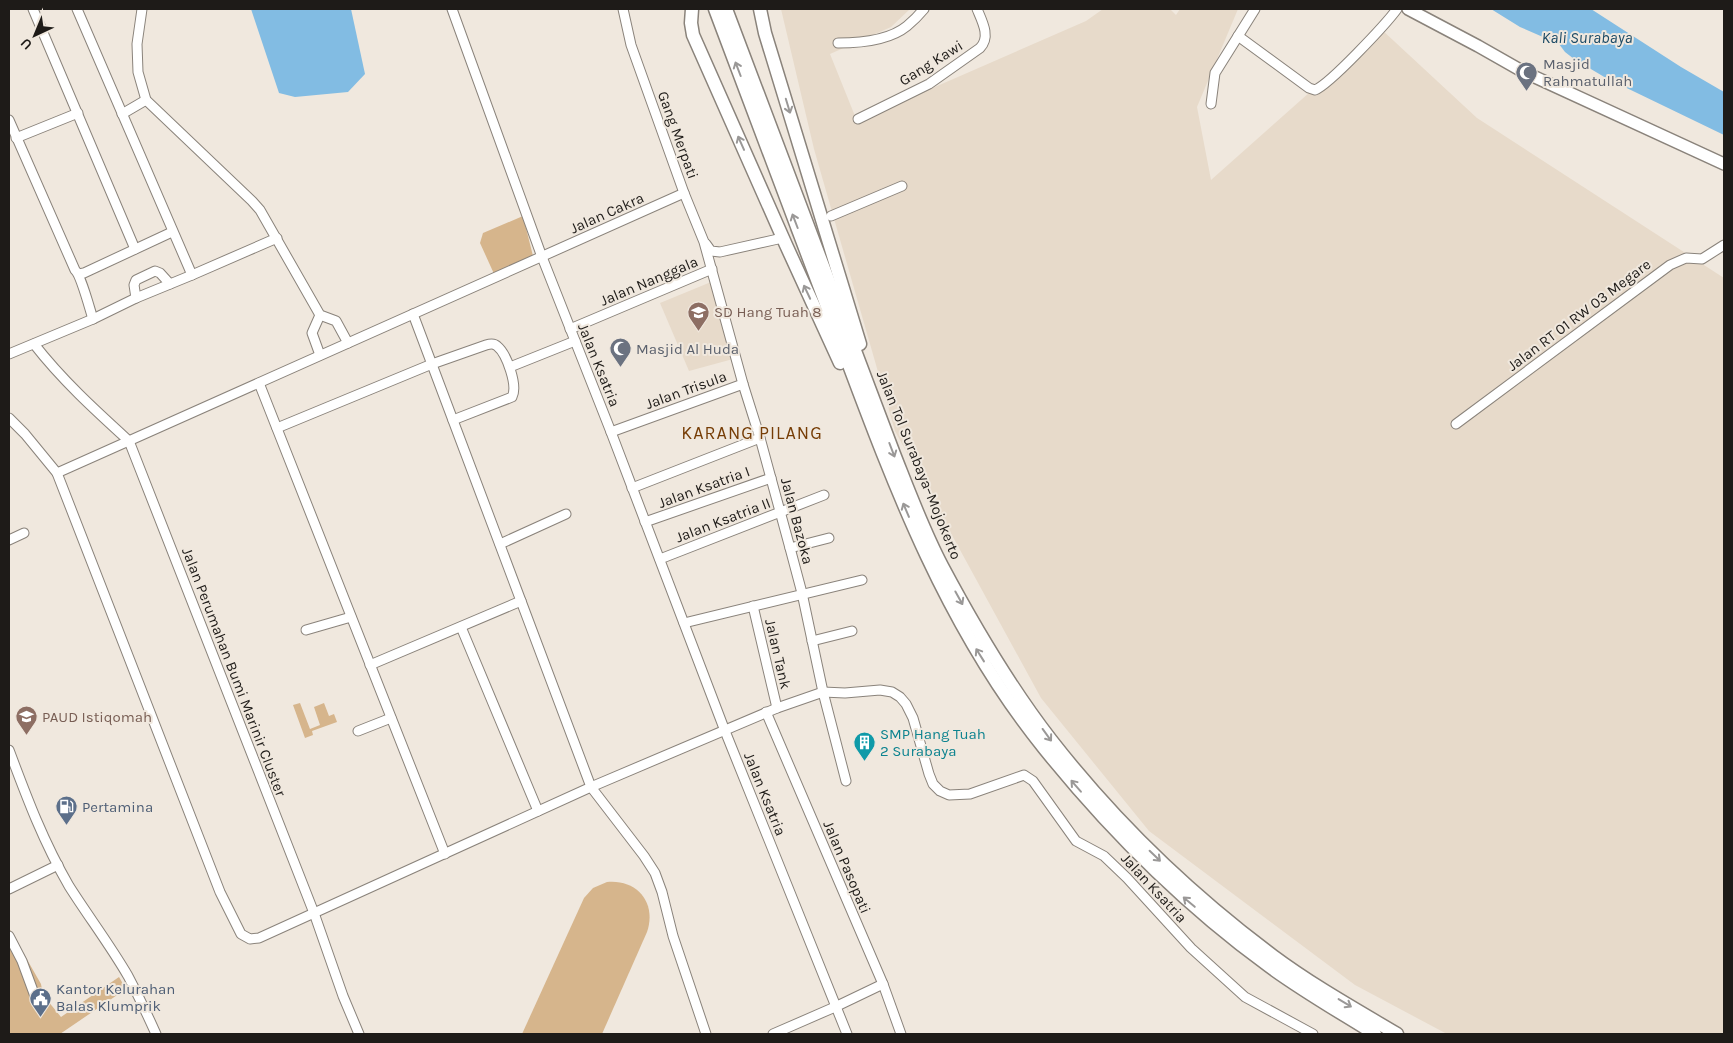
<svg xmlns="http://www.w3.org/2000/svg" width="1733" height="1043" viewBox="0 0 1733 1043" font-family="Karla,sans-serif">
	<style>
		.built { fill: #e7daca }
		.green { fill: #d6b58c }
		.water { fill: #82bce3 }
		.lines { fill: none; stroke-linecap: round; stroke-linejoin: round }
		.minor-tunnel { stroke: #d0c9c0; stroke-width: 9; stroke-dasharray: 9 4.5; stroke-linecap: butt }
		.minor-casing { stroke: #8a837b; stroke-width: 11 }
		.major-casing { stroke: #8a837b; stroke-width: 14 }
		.highway-casing { stroke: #8a837b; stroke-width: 15 }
		.minor { stroke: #fff; stroke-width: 9 }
		.major { stroke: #fff; stroke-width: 11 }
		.highway { stroke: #fff; stroke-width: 12 }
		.oneway { stroke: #9a9897 }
		.labels { text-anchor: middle; stroke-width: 4; stroke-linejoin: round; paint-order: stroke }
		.street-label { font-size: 15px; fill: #1e1b18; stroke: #f0e8de }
		.worship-label { font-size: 15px; fill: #5b616d; stroke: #f0e8de; text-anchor: start }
		.education-label { font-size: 15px; fill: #785e54; stroke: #f0e8de; text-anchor: start }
		.culture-label { font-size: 15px; fill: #0d838f; stroke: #f0e8de; text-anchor: start }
		.service-label { font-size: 15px; fill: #4e5e75; stroke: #f0e8de; text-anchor: start }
		.water-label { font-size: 16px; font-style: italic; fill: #1c4a65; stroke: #f0e8de }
		.quarter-label { font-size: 18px; letter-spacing: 1px; fill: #763d06; stroke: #f0e8de }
	</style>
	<rect width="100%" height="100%" fill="#f0e8de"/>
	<g class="built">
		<path d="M781 9H910L891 27 830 54 857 121 1086 21 1103 9H1170L1176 15 1180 9H1238L1197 107 1211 180 1381 29 1477 118 1724 278V1034H1447L1355 985 1149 831 1041 698 895 431 814 149Z"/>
		<path d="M711 282 733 359 689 371 660 303Z"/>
	</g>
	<g class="green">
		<path d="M523 216 533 256 495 276 480 243 483 233Z"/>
		<path d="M300 703 310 729 320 725 314 707 324 703 329 716 334 714 337 722 312 731 313 735 305 738 293 705Z"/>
		<path d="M607 882C637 879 657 903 647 932L602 1034H522L584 898 593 888Z"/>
		<path d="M9 928 41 984 43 995 61 1017 119 977 126 989 60 1034H9Z"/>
	</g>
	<g class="water">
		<path d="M251 9H351L365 74 348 92 295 97 279 93Z"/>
		<path d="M1491 9H1591L1681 67 1724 92V135L1606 78 1574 59 1565 52 1559 44 1520 27Z"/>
	</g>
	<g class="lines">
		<path class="minor-tunnel" d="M779 239 826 218"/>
		<defs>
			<g id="minor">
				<path d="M33 9 135 249"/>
				<path d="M77 9 192 275"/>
				<path d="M142 9 137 44 138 72 146 100 252 201 260 210 320 315 336 321 348 343"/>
				<path d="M452 9 542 257 611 432 725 731 847 1034"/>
				<path d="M623 9 631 45 684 193 704 242 743 384 760 438 790 548 802 593 823 692 846 781"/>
				<path d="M1238 36 1309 88 1315 90C1330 84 1386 24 1397 9"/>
				<path d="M838 43C859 43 890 40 907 26 913 21 919 15 924 9"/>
				<path d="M1211 104 1215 73 1255 9"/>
				<path d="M122 114 146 100"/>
				<path d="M858 119 929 84 980 48C991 37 982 21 977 9"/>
				<path d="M9 120 75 270C81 275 90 310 93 319"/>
				<path d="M16 138 78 113"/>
				<path d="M831 216 902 186"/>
				<path d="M706 244 711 251 720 252 778 239"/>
				<path d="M79 274 84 273 172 232"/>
				<path d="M136 298 134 285 136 280 155 271 160 273 170 284"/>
				<path d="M413 314 591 787 644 856 655 873 662 892 673 936 706 1034"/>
				<path d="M320 315 312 333 320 355"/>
				<path d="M570 329 712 269"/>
				<path d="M34 344C62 380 95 410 129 441L314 913 343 996 359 1034"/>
				<path d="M9 354 93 319 136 298 192 275 277 238"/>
				<path d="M510 367 575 341"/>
				<path d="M259 383 445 854"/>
				<path d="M9 418 25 434 57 473 220 892 241 934 250 939 259 938 591 787 777 708 823 692 845 693 880 690 892 692 900 697 906 704 913 718 929 774 933 784 940 791 949 795 970 794 1024 775 1033 781 1076 841 1104 856 1127 878 1191 948 1245 997 1313 1034"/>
				<path d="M1456 424 1670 265 1686 258 1702 259 1724 245"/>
				<path d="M277 428 432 364 486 345C489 344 494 343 497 346 507 354 518 386 512 397L453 420"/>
				<path d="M611 432 743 384"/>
				<path d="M57 473 684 193"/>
				<path d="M632 488 760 438"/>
				<path d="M645 522 771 478"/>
				<path d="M9 540 24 533"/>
				<path d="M500 544 566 514"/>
				<path d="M790 548 829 538"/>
				<path d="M660 559 824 495"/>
				<path d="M753 606 777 708"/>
				<path d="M684 623 862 580"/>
				<path d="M461 627 538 811"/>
				<path d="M306 630 351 617"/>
				<path d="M812 641 852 631"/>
				<path d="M370 665 521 601"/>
				<path d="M766 712 883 984 901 1034"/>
				<path d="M358 731 391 718"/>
				<path d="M9 750C27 798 43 841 69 886 88 916 110 945 128 976 138 995 147 1014 156 1034"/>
				<path d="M9 889 58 865"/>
				<path d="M9 936 22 961 36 999"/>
				<path d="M773 1034 835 1007 883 984"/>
			</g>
			<path id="major" d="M1408 9 1478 46 1522 71 1724 164"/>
			<g id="highway">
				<path d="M692 9 691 23 693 35 786 245 840 363"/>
				<path d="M715 9C756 117 797 225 837 333 892 480 944 624 1044 748 1110 830 1184 904 1269 966 1303 991 1340 1012 1375 1034"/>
				<path d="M726 9 894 454C909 492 923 530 942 566 974 626 1009 686 1051 740 1115 822 1190 894 1273 956 1312 985 1355 1009 1397 1034"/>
				<path d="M760 9 765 33 860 344"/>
			</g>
		</defs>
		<use href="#minor" class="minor-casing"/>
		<use href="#major" class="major-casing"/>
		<use href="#highway" class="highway-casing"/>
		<use href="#minor" class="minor"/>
		<use href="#major" class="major"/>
		<use href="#highway" class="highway"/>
	</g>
	<defs><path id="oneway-shaft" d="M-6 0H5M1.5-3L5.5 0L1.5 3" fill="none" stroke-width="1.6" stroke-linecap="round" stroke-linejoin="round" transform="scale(1.25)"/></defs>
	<g class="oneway">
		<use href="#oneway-shaft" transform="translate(738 69) rotate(-111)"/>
		<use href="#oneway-shaft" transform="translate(788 106) rotate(73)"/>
		<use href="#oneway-shaft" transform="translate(741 143) rotate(-114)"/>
		<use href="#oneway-shaft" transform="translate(795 221) rotate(-111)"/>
		<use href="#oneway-shaft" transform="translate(807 292) rotate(-115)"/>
		<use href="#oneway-shaft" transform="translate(892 450) rotate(69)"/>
		<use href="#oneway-shaft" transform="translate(906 510) rotate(-113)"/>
		<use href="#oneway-shaft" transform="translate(959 598) rotate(61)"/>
		<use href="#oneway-shaft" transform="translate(980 655) rotate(-122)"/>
		<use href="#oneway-shaft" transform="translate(1047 735) rotate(54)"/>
		<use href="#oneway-shaft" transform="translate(1076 786) rotate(-131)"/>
		<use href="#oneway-shaft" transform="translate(1155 856) rotate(44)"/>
		<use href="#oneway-shaft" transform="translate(1189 902) rotate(-140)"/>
		<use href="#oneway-shaft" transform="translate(1345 1003) rotate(31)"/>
	</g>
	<defs>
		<symbol id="mosque-pin" viewBox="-11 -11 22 30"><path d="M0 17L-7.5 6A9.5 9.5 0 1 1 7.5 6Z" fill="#6b7280" stroke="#f0e8de"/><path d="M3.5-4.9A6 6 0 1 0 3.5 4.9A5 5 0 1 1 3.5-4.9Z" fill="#fff"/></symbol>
		<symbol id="school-pin" viewBox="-11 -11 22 30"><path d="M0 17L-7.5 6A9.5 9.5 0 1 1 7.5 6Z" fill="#8d6e63" stroke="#f0e8de"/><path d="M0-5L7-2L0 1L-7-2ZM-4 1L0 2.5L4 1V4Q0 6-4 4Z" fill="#fff"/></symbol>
		<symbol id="building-pin" viewBox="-11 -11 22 30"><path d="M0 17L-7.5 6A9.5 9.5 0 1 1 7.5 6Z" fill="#0f9aa8" stroke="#f0e8de"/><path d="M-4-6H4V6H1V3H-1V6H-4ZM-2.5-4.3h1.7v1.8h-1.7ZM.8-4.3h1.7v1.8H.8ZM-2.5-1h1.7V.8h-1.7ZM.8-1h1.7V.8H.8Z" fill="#fff"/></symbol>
		<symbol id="fuel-pin" viewBox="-11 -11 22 30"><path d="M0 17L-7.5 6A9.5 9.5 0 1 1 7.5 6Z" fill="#5c6f8a" stroke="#f0e8de"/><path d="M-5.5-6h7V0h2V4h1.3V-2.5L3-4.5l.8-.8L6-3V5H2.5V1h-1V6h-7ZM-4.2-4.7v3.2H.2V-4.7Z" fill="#fff"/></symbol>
		<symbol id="civic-pin" viewBox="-11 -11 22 30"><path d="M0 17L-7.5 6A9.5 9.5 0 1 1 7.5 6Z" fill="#5c6f8a" stroke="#f0e8de"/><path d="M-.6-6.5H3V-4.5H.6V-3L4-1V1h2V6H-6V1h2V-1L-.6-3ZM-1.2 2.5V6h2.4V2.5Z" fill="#fff"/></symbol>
	</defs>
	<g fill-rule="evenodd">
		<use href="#mosque-pin" x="1514" y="60" width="25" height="34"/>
		<use href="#school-pin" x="686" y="300" width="25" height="34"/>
		<use href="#mosque-pin" x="608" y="336" width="25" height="34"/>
		<use href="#school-pin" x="14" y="704" width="25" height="34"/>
		<use href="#building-pin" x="852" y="730" width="25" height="34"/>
		<use href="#fuel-pin" x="54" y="794" width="25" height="34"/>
		<use href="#civic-pin" x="28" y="986" width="25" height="34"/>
	</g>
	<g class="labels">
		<g class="street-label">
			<text transform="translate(931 63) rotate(-32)" y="5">Gang Kawi</text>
			<text transform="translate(678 135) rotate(70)" y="5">Gang Merpati</text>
			<text transform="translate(607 213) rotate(-24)" y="5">Jalan Cakra</text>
			<text transform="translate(649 281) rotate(-23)" y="5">Jalan Nanggala</text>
			<text transform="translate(1579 315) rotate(-37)" y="5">Jalan RT 01 RW 03 Megare</text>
			<text transform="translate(599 365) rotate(68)" y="5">Jalan Ksatria</text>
			<text transform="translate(686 390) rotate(-20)" y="5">Jalan Trisula</text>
			<text transform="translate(919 465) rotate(68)" y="5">Jalan Tol Surabaya–Mojokerto</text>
			<text transform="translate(704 487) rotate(-20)" y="5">Jalan Ksatria I</text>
			<text transform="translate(723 520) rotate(-21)" y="5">Jalan Ksatria II</text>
			<text transform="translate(797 521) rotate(75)" y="5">Jalan Bazoka</text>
			<text transform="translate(778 654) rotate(77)" y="5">Jalan Tank</text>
			<text transform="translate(234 672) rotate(69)" y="5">Jalan Perumahan Bumi Marinir Cluster</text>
			<text transform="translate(765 794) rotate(68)" y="5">Jalan Ksatria</text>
			<text transform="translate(847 867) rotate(67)" y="5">Jalan Pasopati</text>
			<text transform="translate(1154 888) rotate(47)" y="5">Jalan Ksatria</text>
		</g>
		<g class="worship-label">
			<text x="1543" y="69">Masjid<tspan x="1543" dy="17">Rahmatullah</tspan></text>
			<text x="636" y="354">Masjid Al Huda</text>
		</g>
		<g class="education-label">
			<text x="714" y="317">SD Hang Tuah 8</text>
			<text x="42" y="722">PAUD Istiqomah</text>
		</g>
		<g class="culture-label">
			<text x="880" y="739">SMP Hang Tuah<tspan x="880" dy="17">2 Surabaya</tspan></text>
		</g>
		<g class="service-label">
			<text x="82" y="812">Pertamina</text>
			<text x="56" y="994">Kantor Kelurahan<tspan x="56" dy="17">Balas Klumprik</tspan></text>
		</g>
		<g class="water-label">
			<text x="1587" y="43">Kali Surabaya</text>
		</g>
		<g class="quarter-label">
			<text x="752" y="439">KARANG PILANG</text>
		</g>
	</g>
	<rect width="1733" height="1043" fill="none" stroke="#1e1b18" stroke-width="20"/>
	<g transform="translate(35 35) rotate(224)" stroke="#f0e8de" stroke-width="4" paint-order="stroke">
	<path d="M0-4L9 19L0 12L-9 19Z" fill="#1e1b18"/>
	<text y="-8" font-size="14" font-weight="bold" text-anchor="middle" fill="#1e1b18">U</text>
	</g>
</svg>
